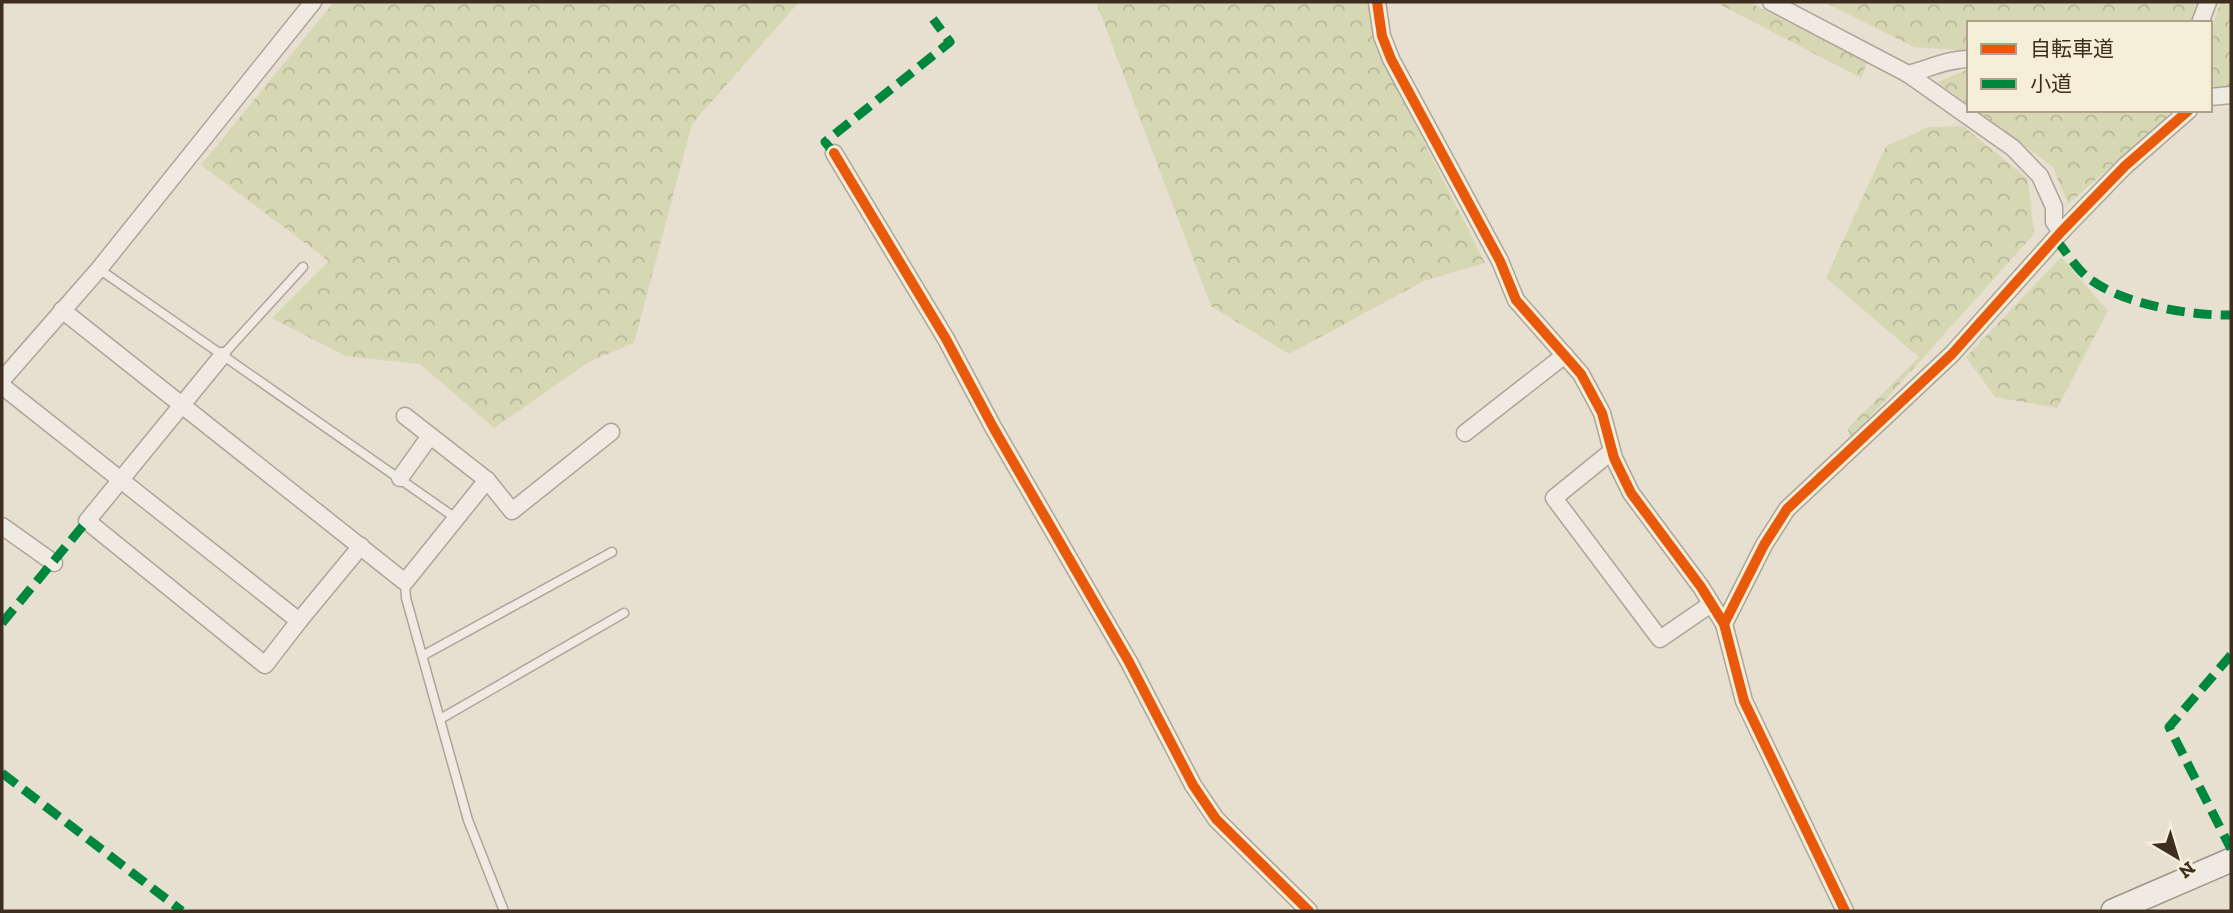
<svg xmlns="http://www.w3.org/2000/svg" width="2233" height="913" viewBox="0 0 2233 913" font-family="'Zilla Slab','Noto Sans JP',serif">
	<style>
		.forest { fill: url(#forest-crowns) }
		.lines { fill: none; stroke-linecap: round; stroke-linejoin: round }
		.lane-casing { stroke: #ada599; stroke-width: 11 }
		.street-casing { stroke: #ada599; stroke-width: 19 }
		.secondary-casing { stroke: #9c958a; stroke-width: 26 }
		.lane { stroke: #efebe3; stroke-width: 8 }
		.street { stroke: #efebe3; stroke-width: 16 }
		.secondary { stroke: #efebe3; stroke-width: 23 }
		.quiet { stroke: #00873e; stroke-width: 9; stroke-dasharray: 18 9; stroke-linecap: butt }
		.cycleway-casing { stroke: #f7eed8; stroke-width: 15 }
		.cycleway { stroke: #e8590c; stroke-width: 10 }
	</style>
	<defs>
		<pattern id="forest-crowns" width="20" height="18" patternUnits="userSpaceOnUse" patternTransform="scale(1.75)"><rect width="20" height="18" fill="#d6d7b3"/><path d="M2 6a3 3 0 1 1 6 0M12 15a3 3 0 1 1 6 0" fill="none" stroke="#b9b99a"/></pattern>
	</defs>
	<rect width="100%" height="100%" fill="#e7e0d1"/>
	<g class="forest">
		<path d="M334 2H799L692 124 634 343 589 362 494 428 420 364 345 356 272 318 329 261 201 165Z"/>
		<path d="M1096 2H1368L1376 47 1485 263 1424 281 1289 354 1211 306Z"/>
		<path d="M1715 2H1749L1867 63 1861 78Z"/>
		<path d="M1824 2H2200L2192 23H1969V51L1914 47Z"/>
		<path d="M2221 2H2231V90L2212 92C2209 61 2208 30 2221 2Z"/>
		<path d="M1969 69V105L1937 82Z"/>
		<path d="M1976 110H2171L2164 120 2068 204 2053 167Z"/>
		<path d="M1963 126 2028 179 2034 234 1852 437 1847 429 1919 357 1826 278 1886 146 1929 127Z"/>
		<path d="M2061 257 2108 311 2057 408 1995 397 1966 357Z"/>
	</g>
	<g class="lines">
		<defs>
			<g id="lane">
				<path d="M99 269 457 519"/>
				<path d="M222 356 303 267"/>
				<path d="M405 582 406 598 468 820 504 911"/>
				<path d="M424 655 612 552"/>
				<path d="M442 718 624 613"/>
			</g>
			<g id="street">
				<path d="M1377 2 1382 36 1391 59 1500 261 1516 300 1581 374 1602 413 1614 458 1631 493 1701 587 1724 624 1744 701 1845 911"/>
				<path d="M1771 2 1908 74 2013 148 2040 176 2054 207V222L2061 232"/>
				<path d="M2200 23 2208 2"/>
				<path d="M1908 74C1928 69 1948 59 1969 59"/>
				<path d="M2210 97 2231 95"/>
				<path d="M834 153 946 339 993 427 1129 662 1193 785 1216 819 1309 911"/>
				<path d="M62 310 405 582 487 480"/>
				<path d="M222 356 87 521 265 665 299 621"/>
				<path d="M2 380 99 269 313 2"/>
				<path d="M2 386 299 621 361 546"/>
				<path d="M405 416 487 480 512 511 611 432"/>
				<path d="M1465 433 1565 355"/>
				<path d="M1612 451 1554 498 1660 639 1711 604"/>
				<path d="M400 478 430 436"/>
				<path d="M2 526 54 563"/>
				<path d="M1724 624 1764 545 1787 509 1952 354 2061 232 2125 166 2189 110"/>
			</g>
			<path id="secondary" d="M2113 911 2231 860"/>
		</defs>
		<use href="#lane" class="lane-casing"/>
		<use href="#street" class="street-casing"/>
		<use href="#secondary" class="secondary-casing"/>
		<use href="#lane" class="lane"/>
		<use href="#street" class="street"/>
		<use href="#secondary" class="secondary"/>
		<g class="quiet">
			<path d="M834 153 825 142 950 42 933 19"/>
			<path d="M2056 240C2066 251 2075 267 2087 277 2121 304 2189 316 2231 315"/>
			<path d="M2 623 87 521"/>
			<path d="M2231 655 2169 727 2231 849"/>
			<path d="M2 773 182 911"/>
		</g>
		<defs>
			<g id="cycleway">
				<path d="M1377 2 1382 36 1391 59 1500 261 1516 300 1581 374 1602 413 1614 458 1631 493 1701 587 1724 624 1744 701 1845 911"/>
				<path d="M834 153 946 339 993 427 1129 662 1193 785 1216 819 1309 911"/>
				<path d="M1724 624 1764 545 1787 509 1952 354 2061 232 2125 166 2189 110"/>
			</g>
		</defs>
		<use href="#cycleway" class="cycleway-casing"/>
		<use href="#cycleway" class="cycleway"/>
	</g>
	<rect width="2233" height="913" fill="none" stroke="#3d2e20" stroke-width="7"/>
	<rect x="1967" y="21" width="245" height="91" fill="#f7eed8" stroke="#ada18e" stroke-width="2"/>
	<rect x="1981" y="44" width="35" height="10" fill="#e8590c" stroke="#ada18e" stroke-width="2"/>
	<text x="2030" y="56" font-size="21" fill="#3d2e20">自転車道</text>
	<rect x="1981" y="79" width="35" height="10" fill="#00873e" stroke="#ada18e" stroke-width="2"/>
	<text x="2030" y="91" font-size="21" fill="#3d2e20">小道</text>
	<g transform="translate(2177 857) rotate(142)" stroke="#f7eed8" stroke-width="5" paint-order="stroke">
	<path d="M0-5L12 26L0 18L-12 26Z" fill="#3d2e20"/>
	<text y="-10" font-size="19" font-weight="bold" text-anchor="middle" fill="#3d2e20">N</text>
	</g>
</svg>
